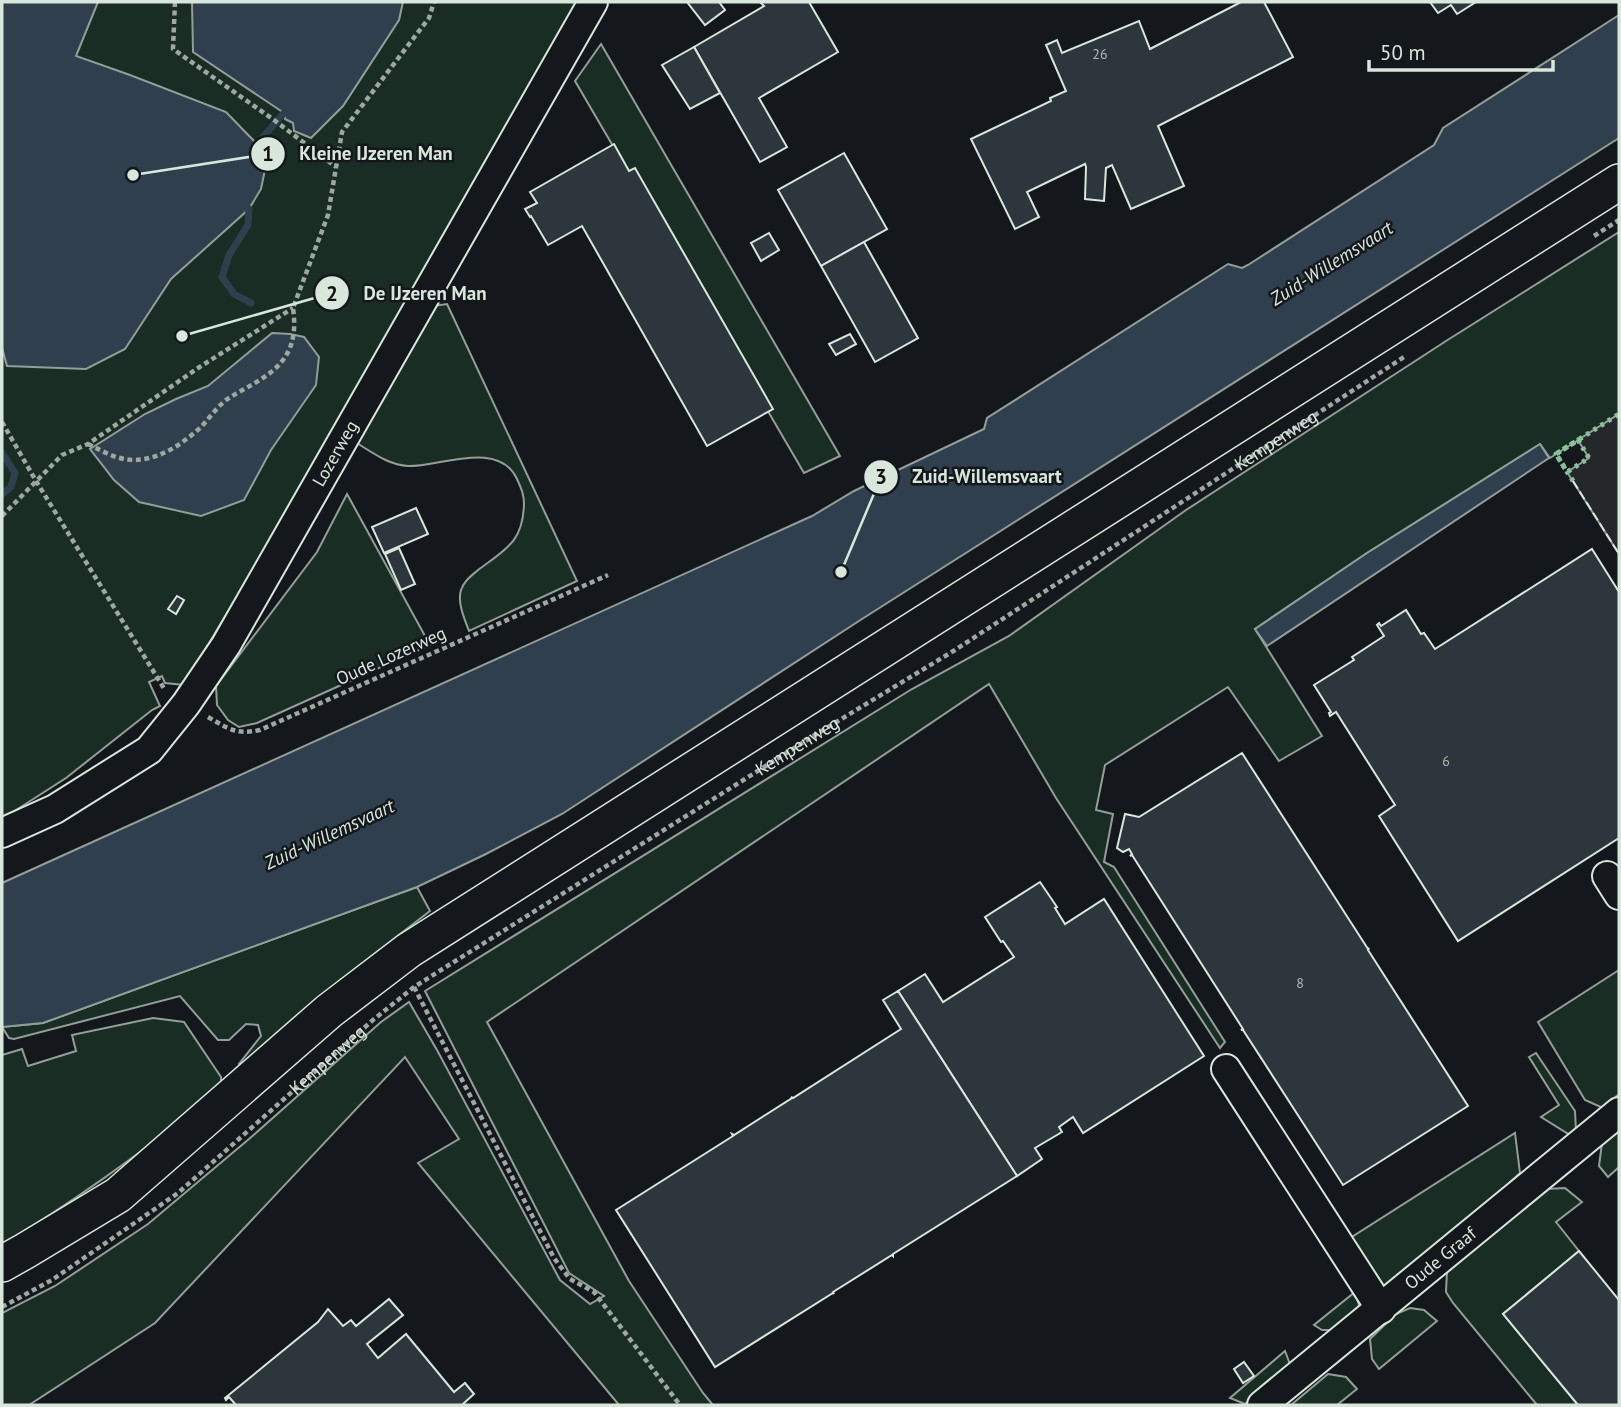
<svg xmlns="http://www.w3.org/2000/svg" width="1621" height="1407" viewBox="0 0 1621 1407" font-family="'PT Sans',sans-serif">
	<style>
		.green { fill: #1a2d24; stroke: #939e99; stroke-width: 2 }
		.parking { fill: #24282b; stroke: #939e99; stroke-width: 2 }
		.water { fill: #2f3f4d; stroke: #939e99; stroke-width: 2 }
		.lines { fill: none; stroke-linecap: round; stroke-linejoin: round }
		.stream { stroke: #2f3f4d; stroke-width: 7 }
		.building { fill: #2c363c; stroke: #d8e6dc; stroke-width: 2 }
		.minor-casing { stroke: #d8e6dc; stroke-width: 32 }
		.major-casing { stroke: #d8e6dc; stroke-width: 38 }
		.path { stroke: #9da8a2; stroke-width: 4.5; stroke-dasharray: 5 3.5; stroke-linecap: butt }
		.minor { stroke: #14181c; stroke-width: 28 }
		.major { stroke: #14181c; stroke-width: 35 }
		.hedge { stroke: #8ac095; stroke-width: 5; stroke-dasharray: 3.5 5; stroke-linecap: butt }
		.fence { stroke: #d8e6dc; stroke-width: 2; stroke-dasharray: 9 3.5; stroke-linecap: butt }
		.labels { text-anchor: middle; stroke-width: 5; stroke-linejoin: round; paint-order: stroke }
		.number-label { font-size: 14px; fill: #adbab4 }
		.street-label { font-size: 18px; fill: #d8e6dc; stroke: #14181c }
		.water-label { font-size: 19px; font-style: italic; fill: #d8e6dc; stroke: #14181c }
		.leader { fill: none; stroke: #d8e6dc; stroke-width: 2.5 }
		.callout-dot { fill: #d8e6dc; stroke: #14181c; stroke-width: 2.5 }
		.mark-label { font-size: 21px; text-anchor: middle; font-weight: bold; fill: #111 }
		.callout-label { font-size: 19px; text-anchor: middle; font-weight: bold; fill: #d8e6dc; stroke: #14181c; stroke-width: 5; stroke-linejoin: round; paint-order: stroke }
	</style>
	<rect width="100%" height="100%" fill="#14181c"/>
	<g class="green">
		<path d="M2 2H593L184 685 165 683 162 676 149 682 160 706 152 710 66 778 2 819Z"/>
		<path d="M601 44 840 456 804 473 575 81Z"/>
		<path d="M1619 232V414L1550 458 1540 444 1367 553 1255 629 1322 736 1279 761 1228 687 1105 765 1096 810 1113 814 1104 862 1114 867 1225 1042 1220 1048 1056 798 989 684 487 1022 629 1281 703 1393 713 1405H619L418 1163 459 1139 405 1057 155 1323 29 1405H2V1313L55 1286 148 1224 249 1139 381 1022 409 1002 437 1050 560 1280 590 1304 604 1296 569 1273 425 991 912 689 1009 636 1186 510 1446 341Z"/>
		<path d="M447 304 577 581 469 631C465 620 457 603 461 590 464 581 471 576 478 570 506 549 523 542 524 504 524 494 521 488 517 479 499 439 438 467 408 466 388 465 372 452 355 442L433 306Z"/>
		<path d="M347 494 430 645 257 723 239 727 228 720 217 705 216 686 317 552Z"/>
		<path d="M417 887 430 911 339 981 311 1011 245 1070 239 1064 261 1036 258 1025 246 1024 229 1040H218L180 996 14 1039 9 1038 2 1027 43 1023Z"/>
		<path d="M1619 970V1094L1603 1108 1585 1100 1538 1022Z"/>
		<path d="M153 1018 184 1022 221 1077V1092C150 1145 79 1199 2 1245V1055L22 1049 28 1066 76 1051 72 1035Z"/>
		<path d="M1536 1053 1575 1111 1576 1131 1570 1135 1541 1117 1559 1105 1529 1057Z"/>
		<path d="M1619 1129V1167L1608 1177 1599 1166 1602 1143Z"/>
		<path d="M1515 1133 1520 1173 1462 1227 1387 1291 1344 1242Z"/>
		<path d="M1565 1188 1582 1202 1556 1222 1579 1251 1503 1314 1578 1405H1537L1453 1303 1446 1292 1447 1271 1546 1189Z"/>
		<path d="M1355 1292 1359 1305 1356 1313 1334 1330H1322L1314 1325Z"/>
		<path d="M1410 1308 1424 1310 1437 1321 1379 1369 1372 1359 1370 1339 1396 1314Z"/>
		<path d="M1285 1351 1291 1367 1245 1404 1230 1398Z"/>
		<path d="M1328 1374 1346 1377 1357 1389 1337 1405H1291Z"/>
	</g>
	<path class="parking" d="M1619 414V554L1567 472 1589 458 1578 440Z"/>
	<g class="water">
		<path d="M2 2H98L76 56 130 75 226 112 257 144 266 148 267 160 261 189 249 209 171 279 125 349 86 369 7 366 2 348Z"/>
		<path d="M192 2H403L399 20 343 106 311 138 294 131 293 123 285 119 284 113 193 52Z"/>
		<path d="M1619 15V138L862 619 562 814 486 854 417 887 43 1023 2 1027V883L812 516 854 491 984 429 987 418 1228 264 1242 268 1248 265 1434 145 1443 128Z"/>
		<path d="M272 333 290 334 304 337 319 357 316 385 271 450 244 500 201 516 139 502 114 480 90 449 145 414 176 399 208 386Z"/>
		<path d="M1540 444 1549 458 1267 646 1255 629 1367 553Z"/>
	</g>
	<g class="lines">
		<g class="stream">
			<path d="M257 144 284 113"/>
			<path d="M249 209 248 225 229 255 222 277 234 294 251 303"/>
			<path d="M2 453 15 473 11 487 2 494"/>
		</g>
	</g>
	<g class="building">
		<path d="M687 2H719L725 10 705 25Z"/>
		<path d="M760 2H809L838 52 759 98 787 147 760 162 694 47 764 6Z"/>
		<path d="M1241 2H1264L1293 57 1158 126 1184 186 1131 209 1112 165 1106 168 1104 201 1085 199 1086 167 1085 164 1027 192 1039 217 1015 229 971 139 1051 101 1050 98 1066 91 1046 45 1057 40 1062 53 1139 21 1150 49Z"/>
		<path d="M1430 2H1476L1457 14 1451 5 1438 13Z"/>
		<path d="M694 47 720 93 690 109 662 65Z"/>
		<path d="M614 144 629 171 635 168 773 409 707 446 582 226 548 245 531 216 530 217 525 209 537 203 530 192Z"/>
		<path d="M844 153 887 229 821 266 778 190Z"/>
		<path d="M769 233 779 250 761 261 751 243Z"/>
		<path d="M864 242 918 338 875 362 821 266Z"/>
		<path d="M850 334 856 344 836 355 829 344Z"/>
		<path d="M416 508 428 534 384 553 372 527Z"/>
		<path d="M399 548 415 584 401 590 385 554Z"/>
		<path d="M1592 549 1619 592V838L1458 941 1379 816 1395 805 1336 712 1330 716 1329 713 1331 712 1314 685 1354 660 1352 657 1384 636 1377 625 1379 623 1381 626 1406 610 1421 634 1424 633 1435 649Z"/>
		<path d="M177 596 184 600 176 614 168 609Z"/>
		<path d="M1242 753 1368 949 1369 948 1368 950 1468 1106 1343 1185 1243 1030H1241L1243 1029 1132 855 1130 856 1132 854 1129 849 1123 852 1117 848 1125 814 1139 817Z"/>
		<path d="M1040 882 1057 907 1055 908 1065 924 1104 899 1204 1056 1083 1133 1073 1117 1059 1127 1062 1132 1035 1148 1042 1159 1017 1176 898 991 925 974 943 1002 1014 957 1003 941 1001 942 985 917Z"/>
		<path d="M898 991 1017 1176 893 1254V1256L892 1255 833 1292 834 1294 833 1293 715 1367 616 1210 733 1136 732 1134 734 1135 792 1098 791 1097 793 1098 901 1029 883 1000Z"/>
		<path d="M1579 1251 1619 1300V1405H1578L1503 1314Z"/>
		<path d="M389 1299 403 1315 367 1344 378 1358 406 1334 454 1392 465 1383 474 1394 463 1404 465 1405H236L229 1397 226 1400 225 1398 318 1322 328 1309 343 1326 351 1320 356 1326Z"/>
		<path d="M1244 1362 1254 1376 1243 1383 1234 1369Z"/>
	</g>
	<g class="lines">
		<defs>
			<g id="minor">
				<path id="s2" d="M2 833 55 809 149 750 186 704 226 645 593 2"/>
				<path d="M1607 876 1619 895"/>
				<path d="M1226 1069 1381 1309"/>
				<path id="s3" d="M1262 1405 1619 1112"/>
			</g>
			<path id="major" d="M2 1264 25 1251 118 1195 329 1011 409 950 1619 182"/>
		</defs>
		<use href="#minor" class="minor-casing"/>
		<use href="#major" class="major-casing"/>
		<g class="path">
			<path d="M175 2 173 49 274 120 336 167"/>
			<path d="M1594 236 1619 220"/>
			<path d="M2 422 36 481 165 690"/>
			<path d="M88 444C106 453 122 463 144 459 165 456 184 442 200 428 209 419 216 408 226 400 248 385 277 376 289 350 295 337 295 322 293 308L328 215 342 132 429 18 434 2"/>
			<path d="M2 516 62 455 88 444 198 368 293 308"/>
			<path d="M208 717C229 729 236 735 260 730L608 575"/>
			<path d="M414 987 554 1258 570 1279 594 1292 680 1405"/>
			<path id="s1" d="M2 1307 52 1280 178 1193 373 1020 414 987 815 735 955 650 1404 357"/>
		</g>
		<use href="#minor" class="minor"/>
		<use href="#major" class="major"/>
		<g class="hedge">
			<path d="M1578 440 1589 458 1567 472 1556 454Z"/>
			<path d="M1573 481 1556 454 1619 414"/>
		</g>
		<path class="fence" d="M1573 481 1619 554"/>
	</g>
	<g class="labels">
		<g class="number-label">
			<text x="1100" y="59">26</text>
			<text x="1446" y="766">6</text>
			<text x="1300" y="988">8</text>
		</g>
		<g class="street-label">
			<text dy="6" stroke="none"><textPath href="#s1" startOffset="1544">Kempenweg</textPath></text>
			<text dy="6" stroke="none"><textPath href="#s2" startOffset="520">Lozerweg</textPath></text>
			<text transform="translate(391 656) rotate(-24)" y="6">Oude Lozerweg</text>
			<text dy="6" stroke="none"><textPath href="#s1" startOffset="976">Kempenweg</textPath></text>
			<text dy="6" stroke="none"><textPath href="#s1" startOffset="410">Kempenweg</textPath></text>
			<text dy="6" stroke="none"><textPath href="#s3" startOffset="231">Oude Graaf</textPath></text>
		</g>
		<g class="water-label">
			<text transform="translate(1331 263) rotate(-32)" y="7">Zuid-Willemsvaart</text>
			<text transform="translate(329 834) rotate(-25)" y="7">Zuid-Willemsvaart</text>
		</g>
	</g>
	<path class="leader" d="M133 175L268 154M182 336L332 293M841 572L881 477"/>
	<g class="callout-dot">
		<circle cx="133" cy="175" r="7"/>
		<circle cx="182" cy="336" r="7"/>
		<circle cx="841" cy="572" r="7"/>
		<circle cx="268" cy="154" r="18"/>
		<circle cx="332" cy="293" r="18"/>
		<circle cx="881" cy="477" r="18"/>
	</g>
	<g class="mark-label">
		<text x="268" y="161">1</text>
		<text x="332" y="301">2</text>
		<text x="881" y="484">3</text>
	</g>
	<g class="callout-label">
		<text x="376" y="160">Kleine IJzeren Man</text>
		<text x="425" y="300">De IJzeren Man</text>
		<text x="987" y="483">Zuid-Willemsvaart</text>
	</g>
	<rect width="1621" height="1407" fill="none" stroke="#d8e6dc" stroke-width="7"/>
	<path d="M1369 60v10h184v-10" fill="none" stroke="#d8e6dc" stroke-width="3.5"/>
	<text x="1380" y="60" font-size="21" fill="#d8e6dc" stroke="#14181c" stroke-width="5" paint-order="stroke">50 m</text>
</svg>
